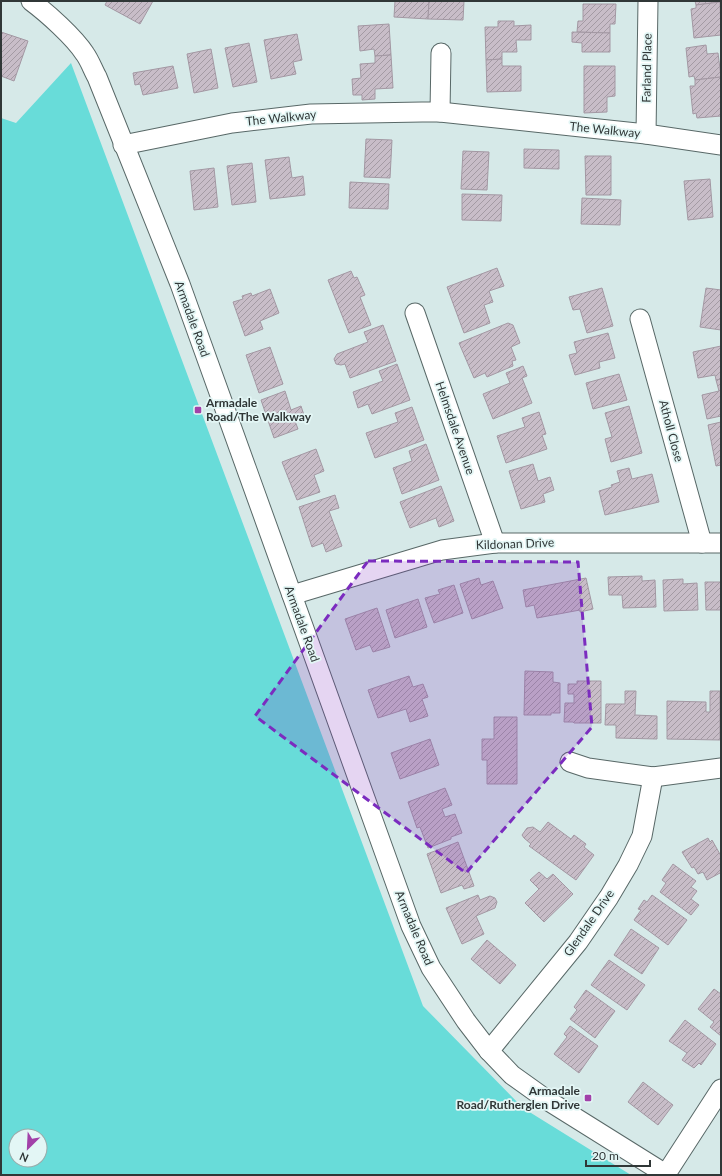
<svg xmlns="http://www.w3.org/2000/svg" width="722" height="1176" viewBox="0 0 722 1176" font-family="Lato,sans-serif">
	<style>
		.grass { fill: #68dcd9; fill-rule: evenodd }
		.building { fill: url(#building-hatch); stroke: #a398a3 }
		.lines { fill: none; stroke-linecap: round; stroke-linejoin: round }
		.minor-casing { stroke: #586867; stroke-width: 21 }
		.minor { stroke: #fff; stroke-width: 19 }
		.marked { fill: #7b2cbf; fill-opacity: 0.2; stroke: #7b2cbf; stroke-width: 3; stroke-dasharray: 8 5; stroke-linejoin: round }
		.poi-dot { fill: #a241a9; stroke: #e3f6f5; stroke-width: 1.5 }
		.labels { text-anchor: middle; stroke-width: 3.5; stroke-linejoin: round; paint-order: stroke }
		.street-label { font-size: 12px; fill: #303737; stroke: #e3f6f5 }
		.poi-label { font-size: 12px; font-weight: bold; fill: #303737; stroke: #e3f6f5; text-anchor: start }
	</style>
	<defs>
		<pattern id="building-hatch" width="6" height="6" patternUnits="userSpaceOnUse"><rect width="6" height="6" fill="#c8bdc8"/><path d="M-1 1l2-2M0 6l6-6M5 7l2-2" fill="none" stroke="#a39aa3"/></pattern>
	</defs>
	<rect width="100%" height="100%" fill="#d6e9e8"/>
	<path class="grass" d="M71 63 423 1006 523 1108 631 1175H1V118L16 123ZM16 1136H40V1160H16Z"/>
	<g class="building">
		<path d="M107 1H153L140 24 105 5Z"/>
		<path d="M395 1H429L428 19 394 17Z"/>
		<path d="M429 1H464L463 20 428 19Z"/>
		<path d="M695 1H720V2L696 5Z"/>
		<path d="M720 2 721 35 694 38 691 9 696 8V5Z"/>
		<path d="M583 4H616L615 24H610V33L577 32 578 21H583Z"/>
		<path d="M498 21H514V26L531 25V40H516L517 52H502V59L486 60 485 27H498Z"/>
		<path d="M389 24 391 55 375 56 374 49 360 51 358 26Z"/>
		<path d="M1 32 28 41 14 81 1 76Z"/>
		<path d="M572 32 610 33V52H582V43L572 42Z"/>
		<path d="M297 34 302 60 293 62 296 74 271 79 264 40Z"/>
		<path d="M249 43 257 82 233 87 225 48Z"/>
		<path d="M706 45 707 54 718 53 721 77 695 80 694 76 689 77 686 48Z"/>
		<path d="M211 49 218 88 194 93 187 54Z"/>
		<path d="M391 55 393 88 375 89V99L362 100V95H353L352 79 361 78 360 64 375 63V56Z"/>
		<path d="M502 59V66H521V91L487 92 486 60Z"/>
		<path d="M173 66 178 88 143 95 140 84 135 85 133 73Z"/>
		<path d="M584 66H615V96L607 97V112L584 113Z"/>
		<path d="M721 77V116L697 118 696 113 693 114 690 86H695V80Z"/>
		<path d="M366 139 392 140 390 178 364 177Z"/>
		<path d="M524 149 559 150V169L524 168Z"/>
		<path d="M463 151 489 152 487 190 461 189Z"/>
		<path d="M585 156H611V195H586Z"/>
		<path d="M289 157 292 178 303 176 305 195 270 199 265 160Z"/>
		<path d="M252 163 256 202 232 205 227 166Z"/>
		<path d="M214 168 218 207 194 210 190 171Z"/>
		<path d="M710 179 713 217 688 220 684 181Z"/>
		<path d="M350 182 389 184 388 209 349 208Z"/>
		<path d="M462 194 502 195 501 221 462 220Z"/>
		<path d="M582 198 621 200 620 225 581 224Z"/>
		<path d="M497 268 504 286 489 291 493 302 484 305 490 323 464 333 447 287Z"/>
		<path d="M351 271 354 278 357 277 365 295 360 297 371 325 349 333 328 280Z"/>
		<path d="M602 288 613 326 587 333 580 309 573 310 569 297Z"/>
		<path d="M706 288 721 290V330L700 327Z"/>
		<path d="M270 289 279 313 260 321 263 329 245 336 233 302 243 299 242 296 251 293 252 296Z"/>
		<path d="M508 323 513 325 520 343 511 347 516 360 512 361 513 366 487 377 485 373 474 378 459 343Z"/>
		<path d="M383 325 396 361 350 378 345 364 341 365 336 364 334 359 337 354 368 342 364 332Z"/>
		<path d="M608 333 615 358 599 362 600 368 575 375 569 355 577 353 574 342Z"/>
		<path d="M721 346V379L716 380 715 375 698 378 693 352Z"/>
		<path d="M270 347 283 384 259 393 246 355Z"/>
		<path d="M397 364 410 400 372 414 368 404 358 408 353 392 383 381 379 371Z"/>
		<path d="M523 366 527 376 522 378 532 403 493 419 483 394 510 383 506 373Z"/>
		<path d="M619 374 627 400 593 409 586 383Z"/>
		<path d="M721 379V416L707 419 702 395 719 391 716 380Z"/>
		<path d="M285 391 291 410 301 406 305 418 295 421 298 429 274 438 261 400Z"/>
		<path d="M629 406 642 453 611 462 605 439 612 437 605 413Z"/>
		<path d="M412 407 424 440 375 458 366 433 398 422 395 413Z"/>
		<path d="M539 412 546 434 542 435 547 449 506 463 497 436 525 427 522 418Z"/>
		<path d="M721 422V465L716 466 708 425Z"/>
		<path d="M426 444 439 480 402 494 393 468 412 461 409 451Z"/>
		<path d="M316 449 324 471 314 475 320 492 297 500 282 462Z"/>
		<path d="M533 464 538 481 550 477 554 490 543 494 545 502 521 509 509 471Z"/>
		<path d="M629 468 632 479 652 474 659 502 605 515 599 491 612 487 611 485 620 482 617 471Z"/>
		<path d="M441 486 454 521 439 527 436 518 410 528 400 502Z"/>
		<path d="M335 495 339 508 329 511 342 546 326 552 323 543 312 547 299 507Z"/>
		<path d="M642 576V581L655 580 656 607 623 608 622 595H609L608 577Z"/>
		<path d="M479 578 481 585 493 581 503 608 472 619 460 584Z"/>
		<path d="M586 578 593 609 580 612V610L537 618 534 605 526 607 523 590Z"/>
		<path d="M683 579V584L697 583 698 610 664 611 663 580Z"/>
		<path d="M705 582H721V610H706Z"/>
		<path d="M454 585 463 613 434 623 425 598 440 594 438 590Z"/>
		<path d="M418 599 427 627 395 638 386 610Z"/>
		<path d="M377 608 390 647 373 652 370 645 356 650 345 619Z"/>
		<path d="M525 671 553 672V682L560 683V713H551V715H524Z"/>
		<path d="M409 676 413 687 423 684 428 697 422 699 428 716 410 722 406 709 378 718 368 690Z"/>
		<path d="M577 681H601V723H574L573 722H564L565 703H574V694H568V684H577Z"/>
		<path d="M625 691H636L635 715 657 716V739L616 738V725H605L606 704H625Z"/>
		<path d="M710 691H720V740L667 739V701L706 702V712H710Z"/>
		<path d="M494 717H517V784H487V760H482V739H494Z"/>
		<path d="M430 739 439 765 400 779 391 753Z"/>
		<path d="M445 788 452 805 442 809 445 817 455 814 462 833 451 837V839L428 848 420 827 417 828 408 802Z"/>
		<path d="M548 822 571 839 574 835 586 844 584 847 594 855 576 880 529 846 531 844 524 838 522 835 527 828 533 827 540 832Z"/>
		<path d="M708 838 710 842 712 840 721 856V875L720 873 707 880 703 872 698 874 694 867 692 868 682 852Z"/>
		<path d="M458 842 474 886 464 889 462 885 441 893 427 854Z"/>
		<path d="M673 864 696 881 691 887 697 891 691 899 699 905 691 915 660 892 666 883 662 880Z"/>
		<path d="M539 872 547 879 553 874 573 894 544 922 525 903 539 889 530 880Z"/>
		<path d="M478 895 480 900 490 896 495 898 497 902 495 908 476 916 484 934 462 944 446 908Z"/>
		<path d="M652 895 687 920 668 945 634 920 641 910 638 909 644 900 647 902Z"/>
		<path d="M631 929 659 948 642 974 614 955Z"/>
		<path d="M487 940 516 965 500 984 471 959Z"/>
		<path d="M609 960 645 985 627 1010 591 985Z"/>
		<path d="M714 989 721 994V1036L710 1027 714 1022 698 1009Z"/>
		<path d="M586 990 615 1011 595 1038 570 1019 577 1010 574 1007Z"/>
		<path d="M685 1020 716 1044 701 1065 699 1063 694 1068 682 1060 687 1053 669 1041Z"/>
		<path d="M570 1026 598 1046 579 1073 554 1054 567 1037 564 1034Z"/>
		<path d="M643 1082 673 1105 658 1125 628 1102Z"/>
	</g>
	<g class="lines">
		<defs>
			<g id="minor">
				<path d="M31 1C47 13 74 37 85 54 90 61 93 70 97 77L180 284 411 926 431 968 466 1021 489 1051 512 1075 547 1100 667 1175"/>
				<path d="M440 112 441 53"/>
				<path d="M646 134 648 1"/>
				<path d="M123 145 232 123 311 114 422 112H440L646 134 721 145"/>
				<path d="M415 313 495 543"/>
				<path d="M640 319 702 543"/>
				<path d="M292 595 442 550 495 543H721"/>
				<path d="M570 762 588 768 653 777 721 768"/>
				<path d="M489 1051 578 942 609 897 628 865 642 836 653 777"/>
				<path d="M666 1174 721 1089"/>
			</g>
		</defs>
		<use href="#minor" class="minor-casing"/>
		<use href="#minor" class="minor"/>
	</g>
	<path class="marked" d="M368 561 578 562 592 727 466 873 255 716Z"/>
	<g class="poi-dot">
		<rect x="194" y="406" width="8" height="8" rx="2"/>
		<rect x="584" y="1094" width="8" height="8" rx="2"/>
	</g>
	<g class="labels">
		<g class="street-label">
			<text transform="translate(647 68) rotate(-89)" y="4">Farland Place</text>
			<text transform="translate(281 118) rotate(-6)" y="4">The Walkway</text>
			<text transform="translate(605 130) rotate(6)" y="4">The Walkway</text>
			<text transform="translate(192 319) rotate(70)" y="4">Armadale Road</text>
			<text transform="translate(455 428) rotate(71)" y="4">Helmsdale Avenue</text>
			<text transform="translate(671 431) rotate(75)" y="4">Atholl Close</text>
			<text transform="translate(515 544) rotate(-2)" y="4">Kildonan Drive</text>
			<text transform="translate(302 624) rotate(70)" y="4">Armadale Road</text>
			<text transform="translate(589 923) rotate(-55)" y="4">Glendale Drive</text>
			<text transform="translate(414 928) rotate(67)" y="4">Armadale Road</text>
		</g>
		<g class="poi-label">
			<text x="206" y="407">Armadale<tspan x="206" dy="14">Road/The Walkway</tspan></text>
			<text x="580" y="1095" text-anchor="end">Armadale<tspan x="580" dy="14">Road/Rutherglen Drive</tspan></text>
		</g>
	</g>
	<rect width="722" height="1176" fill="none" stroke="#303737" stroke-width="4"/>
	<g transform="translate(28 1148) rotate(204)"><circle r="19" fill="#e3f6f5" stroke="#9baaa9"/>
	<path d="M0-3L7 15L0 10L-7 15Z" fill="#a241a9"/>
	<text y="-6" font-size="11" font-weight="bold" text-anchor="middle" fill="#303737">N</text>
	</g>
	<path d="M586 1160v6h64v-6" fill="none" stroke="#303737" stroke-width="2"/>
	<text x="592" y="1160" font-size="12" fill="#303737" stroke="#e3f6f5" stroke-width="3" paint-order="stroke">20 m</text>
</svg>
